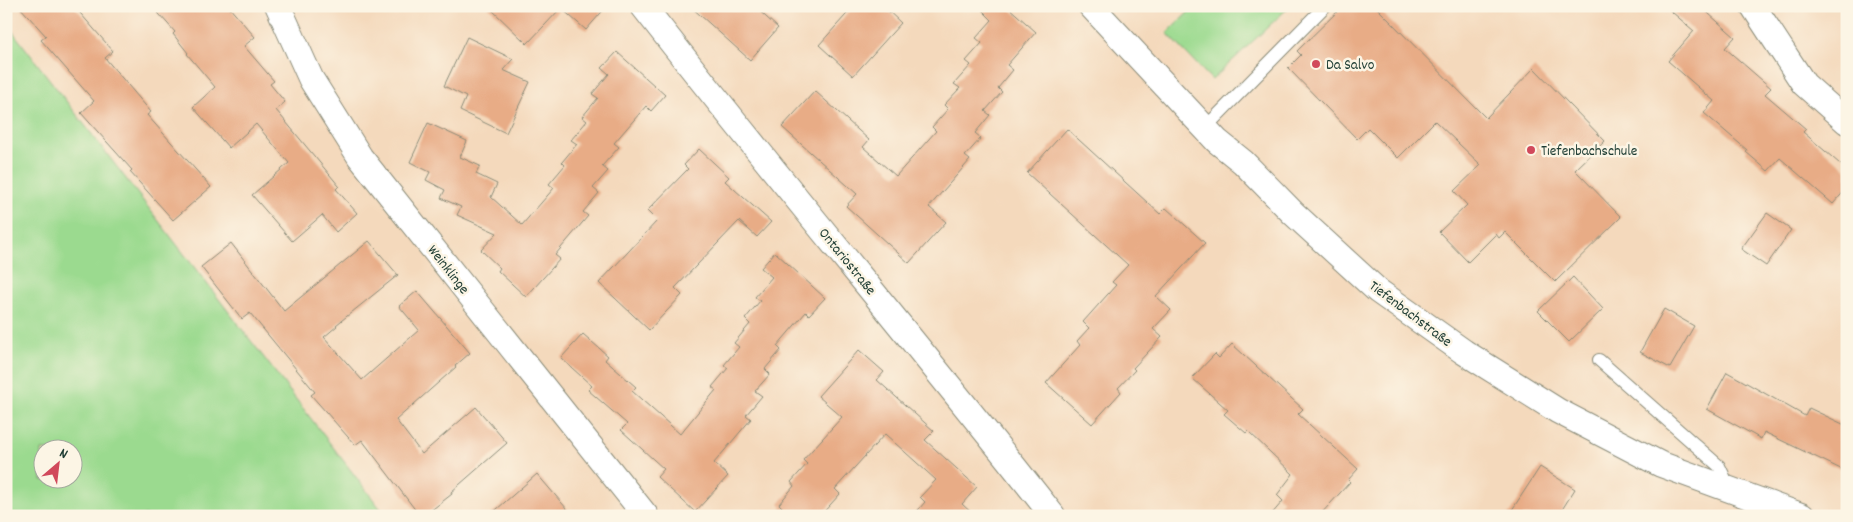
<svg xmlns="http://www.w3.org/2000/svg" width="1853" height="522" viewBox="0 0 1853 522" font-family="Dekko,sans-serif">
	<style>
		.green { fill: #9bda8f; stroke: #5d8c62; fill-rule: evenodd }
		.building { fill: #e8ac86 }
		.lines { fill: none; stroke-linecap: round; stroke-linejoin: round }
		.service-casing { stroke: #8a8b78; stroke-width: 14 }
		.minor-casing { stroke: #8a8b78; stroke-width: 27 }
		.service { stroke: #fff; stroke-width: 12 }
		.minor { stroke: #fff; stroke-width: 25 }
		.poi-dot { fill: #d1495b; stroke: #fcf5e5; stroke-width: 2 }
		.labels { text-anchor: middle; stroke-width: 5; stroke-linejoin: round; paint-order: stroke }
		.poi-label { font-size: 15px; fill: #1f3d34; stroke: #fcf5e5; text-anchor: start }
		.street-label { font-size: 15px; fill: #1f3d34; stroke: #fcf5e5 }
	</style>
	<rect width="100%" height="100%" fill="#fcf5e5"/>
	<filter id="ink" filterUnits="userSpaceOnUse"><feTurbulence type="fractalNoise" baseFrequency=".02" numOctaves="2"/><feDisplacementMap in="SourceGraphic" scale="10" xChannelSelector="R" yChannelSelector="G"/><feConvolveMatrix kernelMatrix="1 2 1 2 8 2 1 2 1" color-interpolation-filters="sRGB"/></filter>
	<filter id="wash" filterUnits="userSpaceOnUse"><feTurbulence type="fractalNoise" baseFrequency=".0096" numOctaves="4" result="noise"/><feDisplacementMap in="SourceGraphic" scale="20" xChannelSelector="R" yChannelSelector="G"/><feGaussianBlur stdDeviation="1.12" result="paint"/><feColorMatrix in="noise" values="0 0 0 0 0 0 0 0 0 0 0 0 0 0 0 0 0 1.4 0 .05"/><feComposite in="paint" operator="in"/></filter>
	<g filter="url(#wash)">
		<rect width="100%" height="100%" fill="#f4d9bc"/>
		<g class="green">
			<path d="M1195 6H1290L1212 80 1167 33Z"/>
			<path d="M6 23 386 516H6ZM42 450H72V480H42Z"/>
		</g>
		<g id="blocks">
			<g class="building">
				<path d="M19 6H74L113 51 105 58 151 112 147 115 211 187 173 220 130 172 132 170 81 113 94 101 41 40 46 36Z"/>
				<path d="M152 6H228L255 37 244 46 274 81 270 84 285 102 276 110 339 186 336 189 357 213 336 232 322 215 292 241 252 195 289 163 256 124 229 148 193 107 215 87 187 54 188 53 173 34 175 32Z"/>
				<path d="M488 6H607L586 30 561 8 527 44Z"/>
				<path d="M690 6H754L778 28 750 60Z"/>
				<path d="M854 6H883L901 23 853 76 819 45Z"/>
				<path d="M978 6H1007L1036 32 1007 65 1013 70 998 88 1002 92 985 111 990 115 975 133 981 138 965 156 970 160 929 207 946 222 909 263 846 206 857 194 782 127 815 91 869 140 863 147 896 176 936 131 932 127 948 109 944 105 960 88 954 84 971 65 966 61 982 43 976 38 992 20Z"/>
				<path d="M1343 6H1375L1486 118 1534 68 1605 141 1575 170 1621 217 1555 282 1505 232 1499 238 1496 234 1468 262 1439 232 1467 205 1454 191 1481 165 1435 121 1398 158 1368 128 1357 139 1288 68 1301 55 1297 51Z"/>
				<path d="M1665 6H1700L1735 37 1725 48 1771 88 1765 94 1806 129 1803 132 1847 170V188L1833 204 1780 158 1768 171 1746 152 1747 150 1704 113 1714 101 1668 61 1694 31Z"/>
				<path d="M467 37 513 59 503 70 530 82 506 133 460 111 466 97 444 86Z"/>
				<path d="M617 52 665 95 651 111 646 106 614 143 619 147 602 166 608 171 593 188 599 193 583 212 588 216 555 255 560 259 526 297 498 271 500 268 481 250 497 233 457 215 461 207 441 198 445 190 426 180 430 172 410 162 428 123 467 141 460 157 480 166 476 174 497 184 491 197 522 225 554 188 549 184 565 165 562 162 577 144 571 140 587 121 582 117 598 98 592 94 609 74 602 68Z"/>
				<path d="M1067 129 1160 214 1166 208 1205 243 1156 296 1171 310 1153 329 1162 337 1133 368 1135 370 1118 388 1121 392 1092 424 1046 383 1080 345 1077 341 1089 328 1083 322 1116 285 1112 282 1128 265 1027 173Z"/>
				<path d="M699 149 729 177 725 181 771 222 757 237 739 221 675 288 682 295 649 330 599 283 657 221 647 211 688 169 684 165Z"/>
				<path d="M1767 213 1791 230 1766 266 1741 249Z"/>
				<path d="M369 241 398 275 336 325 337 326 324 337 362 380 419 330 399 306 417 291 470 353 455 366 456 367 396 420 422 454 476 407 507 443 451 492 452 494 424 516H420L362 440 355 445 311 395 315 392 250 313 242 319 201 267 231 243 284 311Z"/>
				<path d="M775 252 825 298 809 315 806 312 777 346 781 350 765 369 770 374 755 391 762 396 746 415 751 419 714 463 728 476 695 512 657 477 664 469 621 430 627 424 588 390 592 386 561 358 583 334 608 356 605 360 636 387 632 391 680 434 716 390 712 387 728 368 724 365 739 347 734 343 750 324 745 319 760 301 755 297 772 277 761 268Z"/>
				<path d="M1573 277 1603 309 1569 342 1538 311Z"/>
				<path d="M1664 309 1694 326 1670 368 1640 352Z"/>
				<path d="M1232 344 1303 409 1298 414 1358 469 1348 480 1350 482 1319 516H1270L1283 501 1277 495 1293 474 1248 431 1246 433 1224 414 1228 410 1192 378 1215 354 1219 358Z"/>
				<path d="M859 350 884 372 877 380 934 431 925 440 977 487 962 504 975 516H913L925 502 920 497 936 480 885 434 835 489 840 494 820 516H774L782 507 779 504 794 486 791 482 807 464 803 460 842 417 818 396Z"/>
				<path d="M1727 372 1805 416 1809 408 1847 426V472L1764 432 1761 439 1707 409Z"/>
				<path d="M1540 467 1575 489 1558 516H1508Z"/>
				<path d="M537 474 573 516H489Z"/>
			</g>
		</g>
	</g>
	<g filter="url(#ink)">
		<use href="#blocks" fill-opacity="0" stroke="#8a8b78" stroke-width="1"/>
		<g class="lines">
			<defs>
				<g id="service">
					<path d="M1205 128 1325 6"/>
					<path d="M1599 360 1719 466 1729 487"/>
				</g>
				<g id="minor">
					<path d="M278 6 311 79 360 157 646 516"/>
					<path d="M643 6C777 178 918 344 1053 516"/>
					<path d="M1091 6 1217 141 1243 162 1293 213 1378 291 1464 352 1558 411 1660 464 1802 516"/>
					<path d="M1753 6 1804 84 1847 122"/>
				</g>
			</defs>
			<use href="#service" class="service-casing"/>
			<use href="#minor" class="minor-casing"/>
			<use href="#service" class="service"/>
			<use href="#minor" class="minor"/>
		</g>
	</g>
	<g class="poi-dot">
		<circle cx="1316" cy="64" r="5"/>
		<circle cx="1531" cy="150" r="5"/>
	</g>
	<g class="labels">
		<g class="poi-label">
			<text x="1326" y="69">Da Salvo</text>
			<text x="1541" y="155">Tiefenbachschule</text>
		</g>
		<g class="street-label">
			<text transform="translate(848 261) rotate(51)" y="5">Ontariostraße</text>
			<text transform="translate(449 269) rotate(52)" y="5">Weinklinge</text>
			<text transform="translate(1411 313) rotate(37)" y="5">Tiefenbachstraße</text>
		</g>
	</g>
	<rect width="1853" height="522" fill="none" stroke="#fcf5e5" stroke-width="25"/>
	<g transform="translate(58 464) rotate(28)"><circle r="24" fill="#fcf5e5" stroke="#a4ab9e"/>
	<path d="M0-4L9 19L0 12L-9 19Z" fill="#d1495b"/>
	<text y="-8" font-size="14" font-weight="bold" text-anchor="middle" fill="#1f3d34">N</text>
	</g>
</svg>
